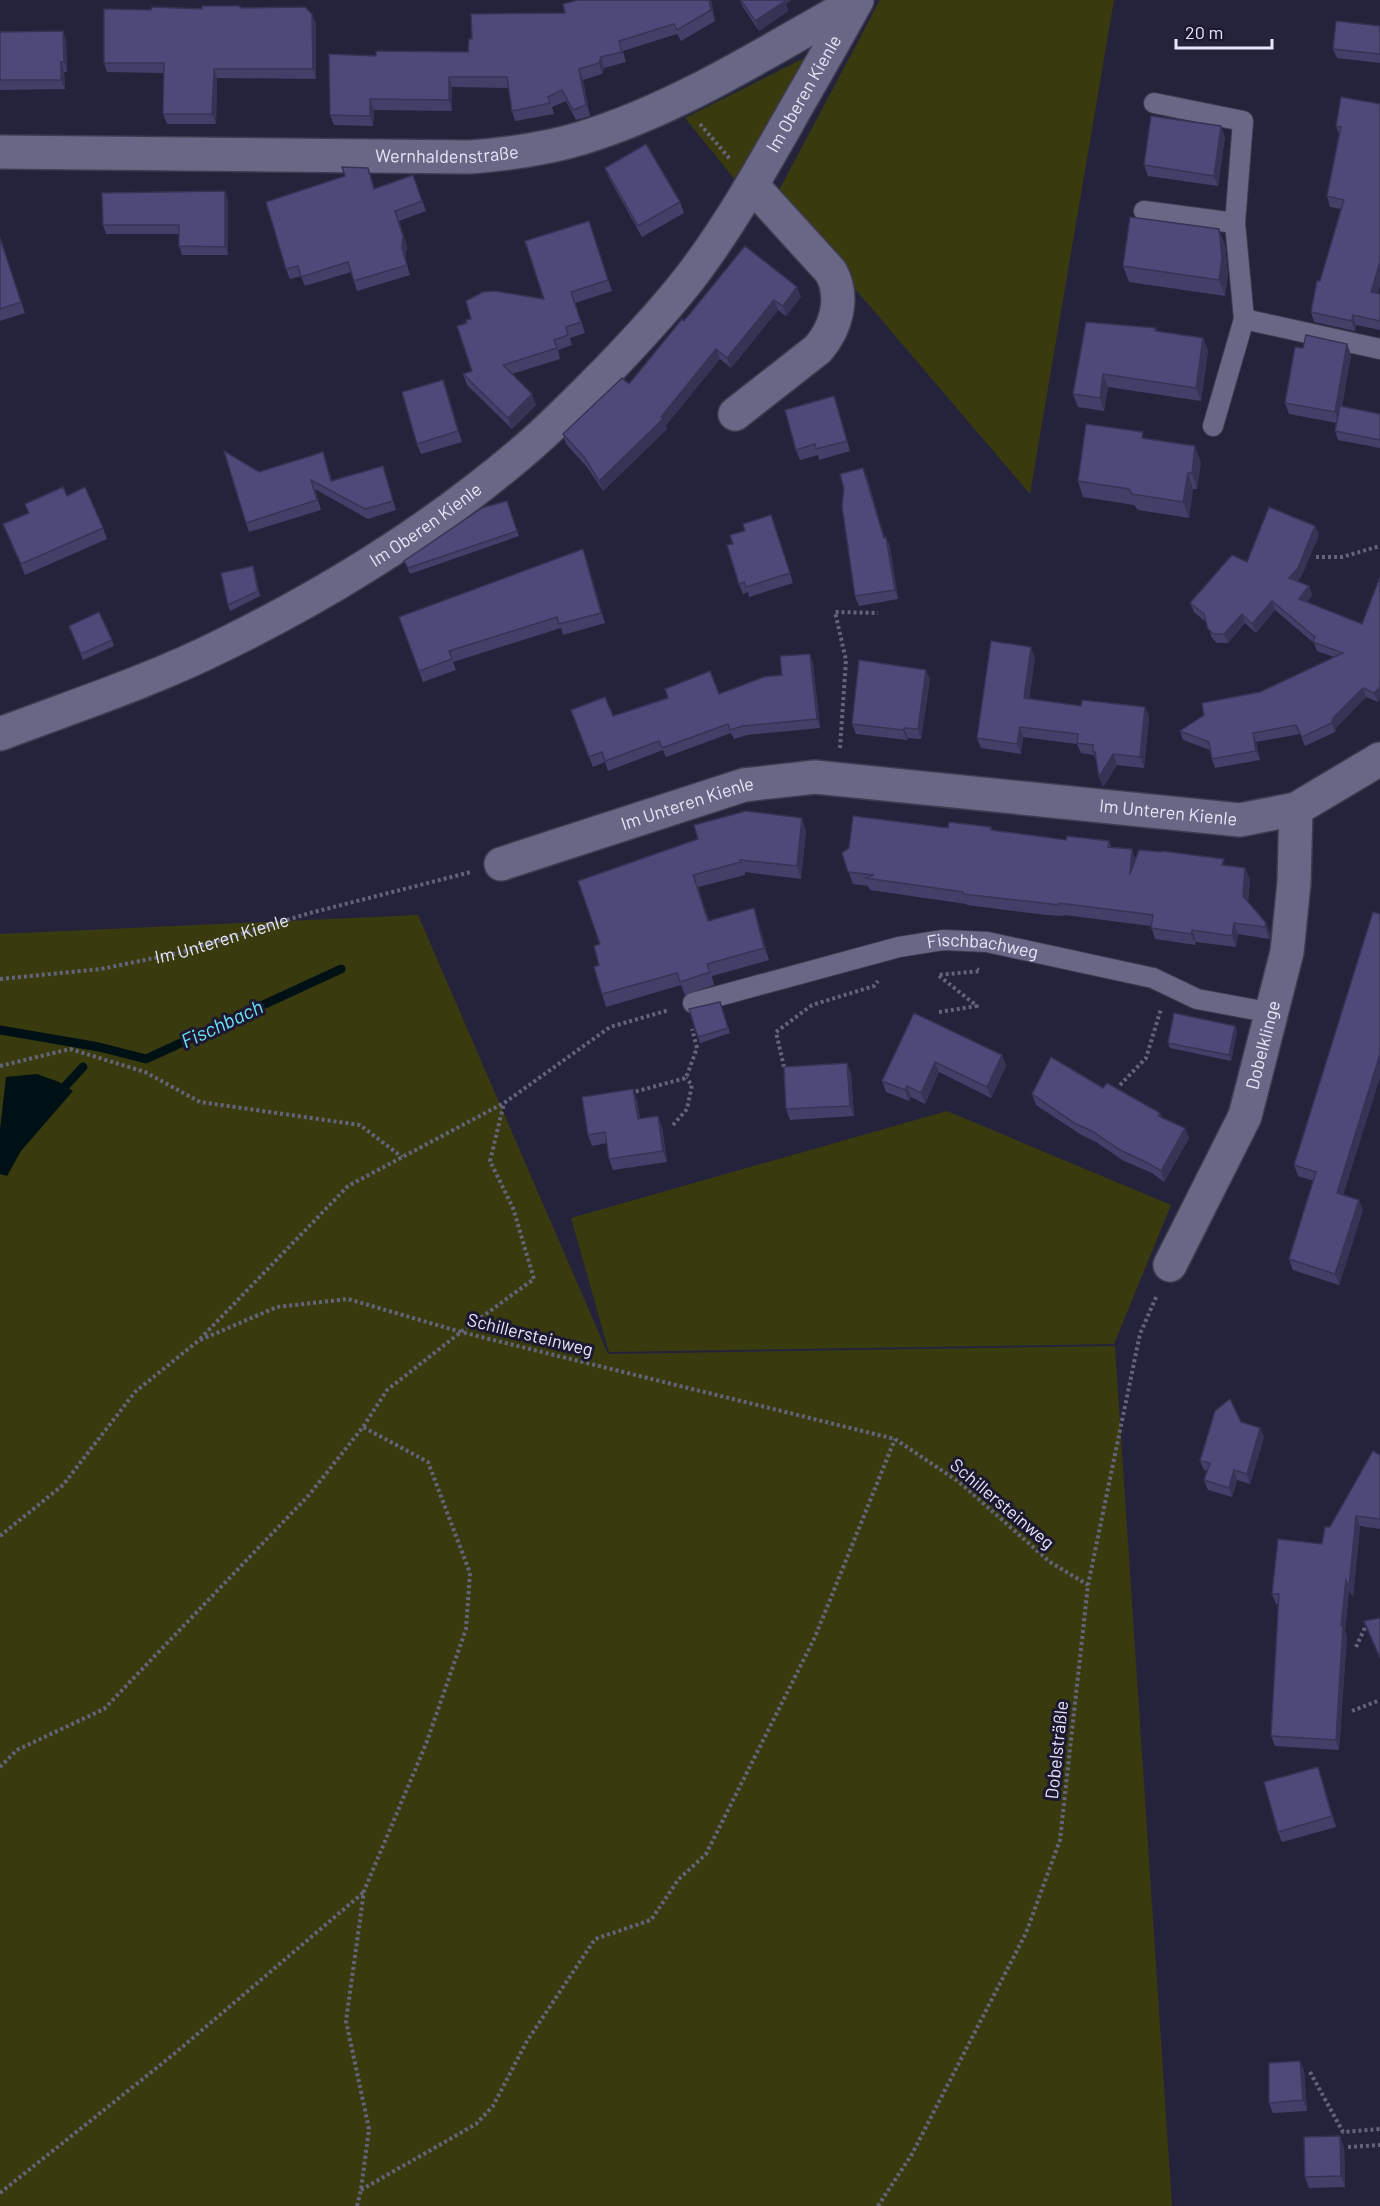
<svg xmlns="http://www.w3.org/2000/svg" width="1380" height="2206" viewBox="0 0 1380 2206" font-family="Barlow,sans-serif">
	<style>
		.green { fill: #393b0f }
		.water { fill: #001115 }
		.lines { fill: none; stroke-linecap: round; stroke-linejoin: round }
		.stream { stroke: #001115; stroke-width: 9 }
		.lane-casing { stroke: #3f3b51; stroke-width: 22 }
		.street-casing { stroke: #3f3b51; stroke-width: 36 }
		.path { stroke: #65637a; stroke-width: 4; stroke-dasharray: 3 3; stroke-linecap: butt }
		.lane { stroke: #6a6786; stroke-width: 20 }
		.street { stroke: #6a6786; stroke-width: 33 }
		.wall { fill: #443f69 }
		.shaded-wall { fill: #373355 }
		.building { fill: #4f497a; stroke: #373355; stroke-width: 1.5 }
		.labels { text-anchor: middle; stroke-width: 6; stroke-linejoin: round; paint-order: stroke }
		.street-label { font-size: 18px; fill: #e8e7f9; stroke: #1c1831 }
		.water-label { font-size: 20px; font-style: italic; fill: #6de4f7; stroke: #1c1831 }
	</style>
	<rect width="100%" height="100%" fill="#25223c"/>
	<g class="green">
		<path d="M880 0H1114L1030 494 776 196Z"/>
		<path d="M826 47 749 197 685 118Z"/>
		<path d="M418 915 608 1354 1115 1346 1172 2206H0V934Z"/>
		<path d="M947 1111 1171 1205 1114 1344 609 1352 571 1218Z"/>
	</g>
	<path class="water" d="M37 1074 59 1082 73 1091 21 1151 7 1176 0 1174V1129L6 1077Z"/>
	<g class="lines">
		<g class="stream">
			<path d="M0 1030 99 1047 146 1059 341 969"/>
			<path d="M57 1095 83 1067"/>
		</g>
		<defs>
			<g id="lane">
				<path d="M1154 103 1243 121 1235 223 1244 319 1213 426"/>
				<path d="M1144 211 1235 223"/>
				<path d="M1244 319 1380 349"/>
				<path id="s2" d="M693 1003 899 947 943 940 987 942 1153 978 1197 999 1272 1013"/>
			</g>
			<g id="street">
				<path id="s3" d="M0 152 470 157C508 154 546 149 582 138 680 108 767 51 856 2"/>
				<path d="M735 414 818 349C836 328 845 298 831 272L752 185"/>
				<path id="s4" d="M0 734C74 706 151 681 223 645 331 592 434 528 526 449 554 425 580 398 606 372 637 340 668 307 695 271 730 224 759 173 788 122 811 81 835 41 857 0"/>
				<path id="s5" d="M501 864 744 785 815 777 1240 820 1296 809 1380 759"/>
				<path id="s6" d="M1170 1265 1245 1116 1287 952 1294 883 1296 809"/>
			</g>
		</defs>
		<use href="#lane" class="lane-casing"/>
		<use href="#street" class="street-casing"/>
		<g class="path">
			<path d="M700 124 730 159"/>
			<path d="M1316 557H1342L1380 546"/>
			<path d="M840 748 846 660 835 612 878 613"/>
			<path id="s1" d="M0 979 101 969 179 953 310 913 471 872"/>
			<path d="M939 1012 977 1006 938 975 980 971 977 969"/>
			<path d="M0 1066 70 1049 145 1072 200 1102 360 1125 402 1157"/>
			<path d="M784 1067 776 1032 812 1005 874 986 878 981"/>
			<path d="M1120 1085 1146 1058 1161 1009"/>
			<path d="M630 1093 686 1078 697 1048 692 1029"/>
			<path d="M673 1125 687 1109 692 1085 686 1078"/>
			<path d="M200 1339 348 1186 504 1103 610 1027 669 1010"/>
			<path d="M0 1536 63 1485 135 1392 198 1341 277 1307 348 1299 461 1332 895 1439 959 1482 1050 1562 1088 1585"/>
			<path d="M1356 1647 1367 1623"/>
			<path d="M1352 1711 1380 1700"/>
			<path d="M0 1767 17 1750 104 1709 309 1495 363 1427 387 1390 461 1332 534 1279 513 1208 490 1161 504 1103"/>
			<path d="M1310 2072 1343 2132 1380 2129"/>
			<path d="M1348 2147 1380 2145"/>
			<path d="M361 2190 476 2124 493 2106 527 2041 595 1939 651 1920 678 1880 706 1854 815 1637 895 1439"/>
			<path d="M0 2193 174 2054 364 1892"/>
			<path d="M357 2206 361 2190 369 2129 346 2021 364 1891 426 1744 466 1629 470 1573 428 1462 363 1427"/>
			<path d="M878 2206 912 2154 1026 1933 1060 1840 1088 1585 1140 1334 1157 1295"/>
		</g>
		<use href="#lane" class="lane"/>
		<use href="#street" class="street"/>
	</g>
	<g class="wall">
		<path d="M711 0 715 21 681 41 677 34 623 51 626 62 604 68 602 74 583 80 590 116 576 120 566 101 552 107 554 114 515 121 512 111 508 88 452 87V111L374 110 373 126 334 125 330 115 376 56 468 52 472 39 565 13Z"/>
		<path d="M740 0H791L786 4 788 11 759 31 743 7Z"/>
		<path d="M240 6V8L316 23V79L217 78 216 124H167L163 114V73L107 72 104 63 151 10 202 9Z"/>
		<path d="M1380 26V63L1337 58 1333 49Z"/>
		<path d="M63 31 66 41 67 72H64L65 89 0 90V32Z"/>
		<path d="M1341 97 1378 294H1380V330L1356 325 1355 331 1314 322 1311 312 1341 209 1330 207 1327 196 1339 134 1336 126Z"/>
		<path d="M1225 137 1218 186 1148 176 1144 165Z"/>
		<path d="M605 168 680 202 684 213 642 237 609 178Z"/>
		<path d="M413 175 426 211 399 221 407 246 405 258 410 275 357 291 351 272 305 286 301 276 290 279 286 269 375 189Z"/>
		<path d="M228 200V255H182L179 246V234H106L103 225Z"/>
		<path d="M589 221 612 291 575 303 585 333 570 338 572 345 558 350 560 359 512 374 536 405 512 429 467 385 463 374 472 371 467 323 471 319 544 299Z"/>
		<path d="M0 237 25 313 0 321Z"/>
		<path d="M1225 245 1228 274 1225 296 1129 282 1123 266Z"/>
		<path d="M745 246 801 297 786 316 778 310 731 368 720 359 666 425 667 429 603 491 587 467 566 444 563 434 629 384 684 321Z"/>
		<path d="M1156 328 1157 331 1203 338 1208 351 1201 401 1108 387 1104 411 1078 407 1073 394Z"/>
		<path d="M1347 344 1351 355 1342 406 1380 414V448L1338 440 1335 431 1337 423 1289 414 1285 403 1303 348Z"/>
		<path d="M443 380 462 442 421 454 417 444Z"/>
		<path d="M834 396 850 451 819 460 818 455 800 460 796 450Z"/>
		<path d="M1145 439 1201 462 1197 489H1193L1189 518 1138 510 1134 505 1083 497 1078 481Z"/>
		<path d="M323 452 332 481 383 466 396 510 368 519 315 489 321 510 249 532 246 523 259 472Z"/>
		<path d="M867 477 884 537H886L890 547 898 599 859 606 855 596Z"/>
		<path d="M67 496 103 528 107 539 25 575 3 524Z"/>
		<path d="M507 501 519 536 410 574 404 561Z"/>
		<path d="M771 515 793 583 749 597 748 592 743 594 739 584 733 544 745 531Z"/>
		<path d="M1315 526 1319 535 1301 577 1297 582 1309 586 1312 595 1307 602 1362 624 1378 702 1366 697 1336 728 1335 732 1305 746 1300 734 1256 742 1260 760 1215 768 1212 759 1210 750 1183 740 1180 731 1260 692 1334 657 1317 651 1314 643 1275 610 1256 633 1245 623 1228 643H1217L1212 638 1207 623 1194 612 1190 603 1247 562Z"/>
		<path d="M583 549 605 623 563 635 561 628 453 662 456 670 423 682 399 617Z"/>
		<path d="M255 572 260 596 230 611 228 605Z"/>
		<path d="M71 632 112 640 114 646 83 660Z"/>
		<path d="M1035 658 1029 699 1081 706 1145 707 1149 717 1144 768 1117 765 1103 787 1099 777 1097 762 1094 755 1081 753 1077 744 1023 737 1021 754 981 748 977 738Z"/>
		<path d="M813 663 820 728 747 735 734 739 731 733 666 757 663 750 608 771 605 762 593 767 571 710 613 716 719 694 782 675Z"/>
		<path d="M930 679 921 739 908 738 907 740 856 734 852 724Z"/>
		<path d="M991 827 992 830 1066 840 1109 841 1111 847 1132 849 1135 859 1226 865 1245 868 1250 880 1248 902 1266 923 1270 935 1269 939 1238 934 1236 947 1196 942V945L1155 939 1151 926 1064 915 1063 916 1047 915 967 905 966 904 870 890 868 886 853 884 842 853 948 828Z"/>
		<path d="M806 831 801 879 745 872V875L698 887 709 921H758L769 960 712 976 714 985 685 995 681 985 606 1007 602 994 599 965 600 944 578 881Z"/>
		<path d="M720 1002 730 1033 700 1043 698 1037Z"/>
		<path d="M914 1013 1002 1055 1006 1066 991 1098 939 1072 925 1104 911 1097 909 1101 886 1092 882 1081Z"/>
		<path d="M1237 1031 1231 1061 1170 1048 1168 1043Z"/>
		<path d="M847 1063 851 1074 854 1116 790 1120 786 1109Z"/>
		<path d="M1380 1077 1343 1195 1363 1210 1339 1285 1293 1270 1289 1259 1314 1181 1298 1176 1294 1165Z"/>
		<path d="M1103 1088 1160 1113 1161 1117 1185 1128 1189 1138 1164 1182 1152 1173 1124 1161 1096 1142 1080 1134 1036 1105 1032 1094Z"/>
		<path d="M637 1100 640 1119 658 1116 662 1127 667 1162 613 1170 609 1159 607 1143 592 1146 588 1135Z"/>
		<path d="M1241 1422 1264 1437 1250 1484 1237 1480 1232 1497 1208 1490 1204 1480 1207 1471 1204 1470 1200 1461Z"/>
		<path d="M1380 1455V1529L1360 1526 1353 1597 1349 1590 1345 1631 1347 1636 1339 1750 1275 1746 1271 1736 1279 1604H1276L1272 1594 1322 1544 1330 1527Z"/>
		<path d="M1318 1767 1336 1827 1282 1842 1278 1832Z"/>
		<path d="M1304 2071 1307 2111 1273 2113 1269 2103Z"/>
		<path d="M1344 2147 1345 2187 1309 2188 1305 2177Z"/>
	</g>
	<g class="shaded-wall">
		<path d="M709 0H711L715 21 711 10Z"/>
		<path d="M782 0H791L786 4 788 11 759 31 755 21Z"/>
		<path d="M312 14 316 23V79L313 69Z"/>
		<path d="M63 31 66 41 67 72 64 62Z"/>
		<path d="M601 57 604 68 602 74 599 63Z"/>
		<path d="M61 62 64 72 65 89 61 80Z"/>
		<path d="M214 69 217 78 216 124 212 114Z"/>
		<path d="M579 69 583 80 590 116 586 105Z"/>
		<path d="M449 77 452 87V111L449 100Z"/>
		<path d="M370 99 374 110 373 126 370 116Z"/>
		<path d="M1221 126 1225 137 1218 186 1214 176Z"/>
		<path d="M225 191 228 200V255L225 247Z"/>
		<path d="M395 211 407 246 405 258 410 275 402 248Z"/>
		<path d="M1219 229 1225 245 1228 274 1225 296 1219 280Z"/>
		<path d="M1380 262V286L1375 303 1371 292Z"/>
		<path d="M797 287 801 297 786 316 783 306Z"/>
		<path d="M774 300 778 310 731 368 727 358Z"/>
		<path d="M1353 315 1356 325 1355 331 1352 321Z"/>
		<path d="M1203 338 1208 351 1201 401 1196 388Z"/>
		<path d="M1347 344 1351 355 1339 423 1335 412Z"/>
		<path d="M716 349 720 359 666 425 667 429 603 491 599 481 661 417Z"/>
		<path d="M1103 374 1108 387 1104 411 1100 398Z"/>
		<path d="M443 380 447 390 462 442 458 431Z"/>
		<path d="M532 394 536 405 512 429 508 418Z"/>
		<path d="M834 396 838 407 850 451 847 441Z"/>
		<path d="M1195 446 1201 462 1197 489 1192 473Z"/>
		<path d="M863 468 867 477 887 547 884 538Z"/>
		<path d="M1188 473 1193 489 1189 518 1183 502Z"/>
		<path d="M1315 526 1319 535 1301 577 1292 588 1289 578Z"/>
		<path d="M886 537 890 547 898 599 895 590Z"/>
		<path d="M583 549 587 560 605 623 601 613Z"/>
		<path d="M1309 586 1312 595 1303 608 1299 599Z"/>
		<path d="M1272 601 1275 610 1256 633 1252 624Z"/>
		<path d="M1242 614 1245 623 1228 643 1224 634Z"/>
		<path d="M1031 647 1035 658 1028 709 1024 698Z"/>
		<path d="M810 654 813 663 820 728 817 719Z"/>
		<path d="M926 670 930 679 921 739 918 729Z"/>
		<path d="M1380 687V699L1378 702 1374 693Z"/>
		<path d="M1363 688 1366 697 1336 728 1335 732 1332 723 1333 718Z"/>
		<path d="M1145 707 1149 717 1144 768 1140 757Z"/>
		<path d="M1020 727 1023 737 1021 754 1017 744Z"/>
		<path d="M904 728 908 738 907 740 903 730Z"/>
		<path d="M1253 733 1256 742 1260 760 1256 751Z"/>
		<path d="M1113 754 1117 765 1103 787 1099 777Z"/>
		<path d="M802 818 806 831 801 879 797 866Z"/>
		<path d="M1132 849 1136 861 1130 874Z"/>
		<path d="M1245 868 1250 880 1247 908 1243 896Z"/>
		<path d="M754 908 758 921 769 960 764 948Z"/>
		<path d="M1234 923 1238 934 1236 947 1232 936Z"/>
		<path d="M1266 923 1270 935 1269 939 1265 927Z"/>
		<path d="M1192 930 1196 942V945L1191 934Z"/>
		<path d="M1235 1026 1237 1031 1231 1061 1229 1055Z"/>
		<path d="M1380 1054V1077L1340 1203 1337 1193Z"/>
		<path d="M1002 1055 1006 1066 991 1098 987 1087Z"/>
		<path d="M935 1062 939 1072 925 1104 921 1093Z"/>
		<path d="M847 1063 851 1074 854 1116 850 1106Z"/>
		<path d="M907 1086 911 1097 909 1101 905 1090Z"/>
		<path d="M633 1089 637 1100 642 1130 638 1119Z"/>
		<path d="M658 1116 662 1127 667 1162 663 1151Z"/>
		<path d="M1185 1128 1189 1138 1164 1182 1161 1171Z"/>
		<path d="M1359 1200 1363 1210 1339 1285 1335 1274Z"/>
		<path d="M1260 1428 1264 1437 1250 1484 1247 1474Z"/>
		<path d="M1234 1470 1237 1480 1232 1497 1229 1488Z"/>
		<path d="M1356 1516 1360 1526 1353 1597 1349 1587Z"/>
		<path d="M1346 1580 1349 1590 1345 1631 1347 1636 1339 1750 1336 1740 1341 1626Z"/>
		<path d="M1318 1767 1322 1778 1336 1827 1332 1816Z"/>
		<path d="M1300 2061 1304 2071 1307 2111 1303 2100Z"/>
		<path d="M1340 2136 1344 2147 1345 2187 1341 2176Z"/>
	</g>
	<g class="building">
		<path d="M578 0H709L711 10 677 30 674 24 619 41 622 52 601 57 599 63 579 69 586 105 573 110 562 90 548 97 550 103 512 111 507 77H449V100L370 99V116L330 115 329 54 376 56V51L468 52 469 39H472L471 14 565 13 563 4Z"/>
		<path d="M741 0H784L785 1 755 21Z"/>
		<path d="M202 6H240V8L305 7 312 14 313 69H214L212 114H163L164 63H104V9L151 10 152 7 202 9Z"/>
		<path d="M1336 21 1380 26V54L1333 49Z"/>
		<path d="M63 31 64 62H61V80H0V32Z"/>
		<path d="M1341 97 1380 104V262L1371 292 1380 294V321L1353 315 1352 321 1311 312 1317 281H1320L1344 200 1327 196 1341 127 1336 126Z"/>
		<path d="M1151 116 1221 126 1214 176 1144 165Z"/>
		<path d="M646 144 680 202 638 226 605 168Z"/>
		<path d="M342 167 368 168 374 189 413 175 422 201 395 211 403 236 402 248 407 265 354 281 348 262 301 277 298 266 286 269 266 202 345 176Z"/>
		<path d="M225 191V247L179 246V225H103L102 193Z"/>
		<path d="M1130 217 1219 229 1222 258 1219 280 1123 266Z"/>
		<path d="M589 221 608 280 571 292 581 322 566 327 568 335 554 340 557 348 503 365 532 394 508 418 463 374 472 371 457 326 467 323 466 320 471 319 466 301 483 292 494 291 544 299 525 241Z"/>
		<path d="M0 238 21 302 0 309Z"/>
		<path d="M745 246 797 287 783 306 774 300 727 358 716 349 661 417 663 419 599 481 584 457 563 434 622 378 629 384 682 319 684 321Z"/>
		<path d="M1086 322 1156 328 1155 331 1203 338 1196 388 1103 374 1100 398 1073 394Z"/>
		<path d="M1306 335 1347 344 1335 412 1285 403 1295 347 1303 348Z"/>
		<path d="M443 380 458 431 417 444 402 392Z"/>
		<path d="M834 396 847 441 816 449 815 444 796 450 785 410Z"/>
		<path d="M1340 406 1380 414V440L1335 431Z"/>
		<path d="M1086 424 1143 432 1142 438 1195 446 1192 473H1188L1183 502 1132 494 1129 489 1078 481Z"/>
		<path d="M224 451 259 472 323 452 331 481 383 466 393 501 365 509 311 480 317 500 246 523Z"/>
		<path d="M863 468 884 538 886 537 895 590 855 596 842 506 844 489 840 474Z"/>
		<path d="M63 487 67 496 85 487 103 528 21 564 3 524 29 513 25 504Z"/>
		<path d="M507 501 517 531 408 568 404 561 482 508Z"/>
		<path d="M1269 507 1315 526 1298 568 1289 578 1309 586 1299 599 1362 624 1380 577V687L1374 693 1363 688 1333 718 1332 723 1302 737 1296 725 1253 733 1256 751 1212 759 1209 742 1180 731 1204 715 1202 703 1260 692 1343 653 1313 642 1315 637 1272 601 1252 624 1242 614 1224 634H1214L1208 629 1204 614 1190 603 1232 555 1247 562Z"/>
		<path d="M771 515 790 573 746 587 744 582 739 584 727 545 733 544 730 535 745 531 743 524Z"/>
		<path d="M583 549 601 613 559 624 557 617 449 651 452 659 419 671 399 617Z"/>
		<path d="M253 566 258 591 228 605 221 573Z"/>
		<path d="M99 612 112 640 81 654 69 626Z"/>
		<path d="M991 641 1031 647 1024 698 1081 706 1082 700 1145 707 1140 757 1113 754 1099 777 1095 752H1093V745L1077 743 1078 734 1020 727 1017 744 977 738Z"/>
		<path d="M810 654 817 719 743 726 730 730 728 724 662 748 659 741 605 761 602 752 589 757 571 710 605 697 613 716 668 698 665 689 710 671 719 694 764 677 782 675 780 656Z"/>
		<path d="M859 660 926 670 918 729 904 728 903 730 852 724Z"/>
		<path d="M746 811 802 818 797 866 740 860 741 862 693 875 708 921 754 908 764 948 707 964 710 972 680 982 677 973 602 994 594 967 599 965 594 946 600 944 578 881 698 839 694 825Z"/>
		<path d="M853 816 948 828 949 822 991 827V830L1066 840 1067 836 1109 841 1108 847 1132 849 1130 874 1139 850 1162 852V851L1224 859 1222 865 1245 868 1243 896 1266 923 1265 927 1234 923 1232 936 1192 930 1191 934 1151 928 1153 915 1059 903V905L1043 903 963 894V892L865 878 874 875 848 872 842 853 849 848Z"/>
		<path d="M1373 912 1380 914V1054L1337 1193 1359 1200 1335 1274 1289 1259 1316 1172 1294 1165Z"/>
		<path d="M720 1002 728 1028 698 1037 689 1009Z"/>
		<path d="M914 1013 1002 1055 987 1087 935 1062 921 1093 907 1086 905 1090 882 1081Z"/>
		<path d="M1174 1013 1235 1026 1229 1055 1168 1043Z"/>
		<path d="M1051 1057 1103 1088 1107 1083 1160 1113 1158 1116 1185 1128 1161 1171 1148 1163 1120 1150 1092 1131 1076 1124 1032 1094Z"/>
		<path d="M847 1063 850 1106 786 1109 784 1067Z"/>
		<path d="M633 1089 638 1119 658 1116 663 1151 609 1159 605 1132 588 1135 582 1097Z"/>
		<path d="M1230 1399 1241 1422 1260 1428 1247 1474 1234 1470 1229 1488 1204 1480 1210 1463 1200 1461 1215 1411Z"/>
		<path d="M1373 1451 1380 1455V1519L1356 1516 1349 1587 1346 1580 1341 1626H1343L1336 1740 1271 1736 1279 1594H1272L1278 1539 1322 1544 1325 1527H1330Z"/>
		<path d="M1380 1618V1658L1364 1621Z"/>
		<path d="M1318 1767 1332 1816 1278 1832 1264 1782Z"/>
		<path d="M1300 2061 1303 2100 1269 2103V2063Z"/>
		<path d="M1340 2136 1341 2176 1305 2177 1304 2137Z"/>
	</g>
	<g class="labels">
		<g class="street-label">
			<text dy="6" stroke="none"><textPath href="#s4" startOffset="1056">Im Oberen Kienle</textPath></text>
			<text dy="6" stroke="none"><textPath href="#s3" startOffset="447">Wernhaldenstraße</textPath></text>
			<text dy="6" stroke="none"><textPath href="#s4" startOffset="476">Im Oberen Kienle</textPath></text>
			<text dy="6" stroke="none"><textPath href="#s5" startOffset="196">Im Unteren Kienle</textPath></text>
			<text dy="6" stroke="none"><textPath href="#s5" startOffset="682">Im Unteren Kienle</textPath></text>
			<text dy="6" stroke="none"><textPath href="#s1" startOffset="226">Im Unteren Kienle</textPath></text>
			<text dy="6" stroke="none"><textPath href="#s2" startOffset="298">Fischbachweg</textPath></text>
			<text dy="6" stroke="none"><textPath href="#s6" startOffset="240">Dobelklinge</textPath></text>
			<text transform="translate(530 1335) rotate(14)" y="6">Schillersteinweg</text>
			<text transform="translate(1002 1504) rotate(40)" y="6">Schillersteinweg</text>
			<text transform="translate(1057 1750) rotate(-84)" y="6">Dobelsträßle</text>
		</g>
		<g class="water-label">
			<text transform="translate(222 1024) rotate(-25)" y="7">Fischbach</text>
		</g>
	</g>
	<path d="M1176 39v9h96v-9" fill="none" stroke="#e8e7f9" stroke-width="3"/>
	<text x="1185" y="39" font-size="18" fill="#e8e7f9" stroke="#1c1831" stroke-width="4.5" paint-order="stroke">20 m</text>
</svg>
